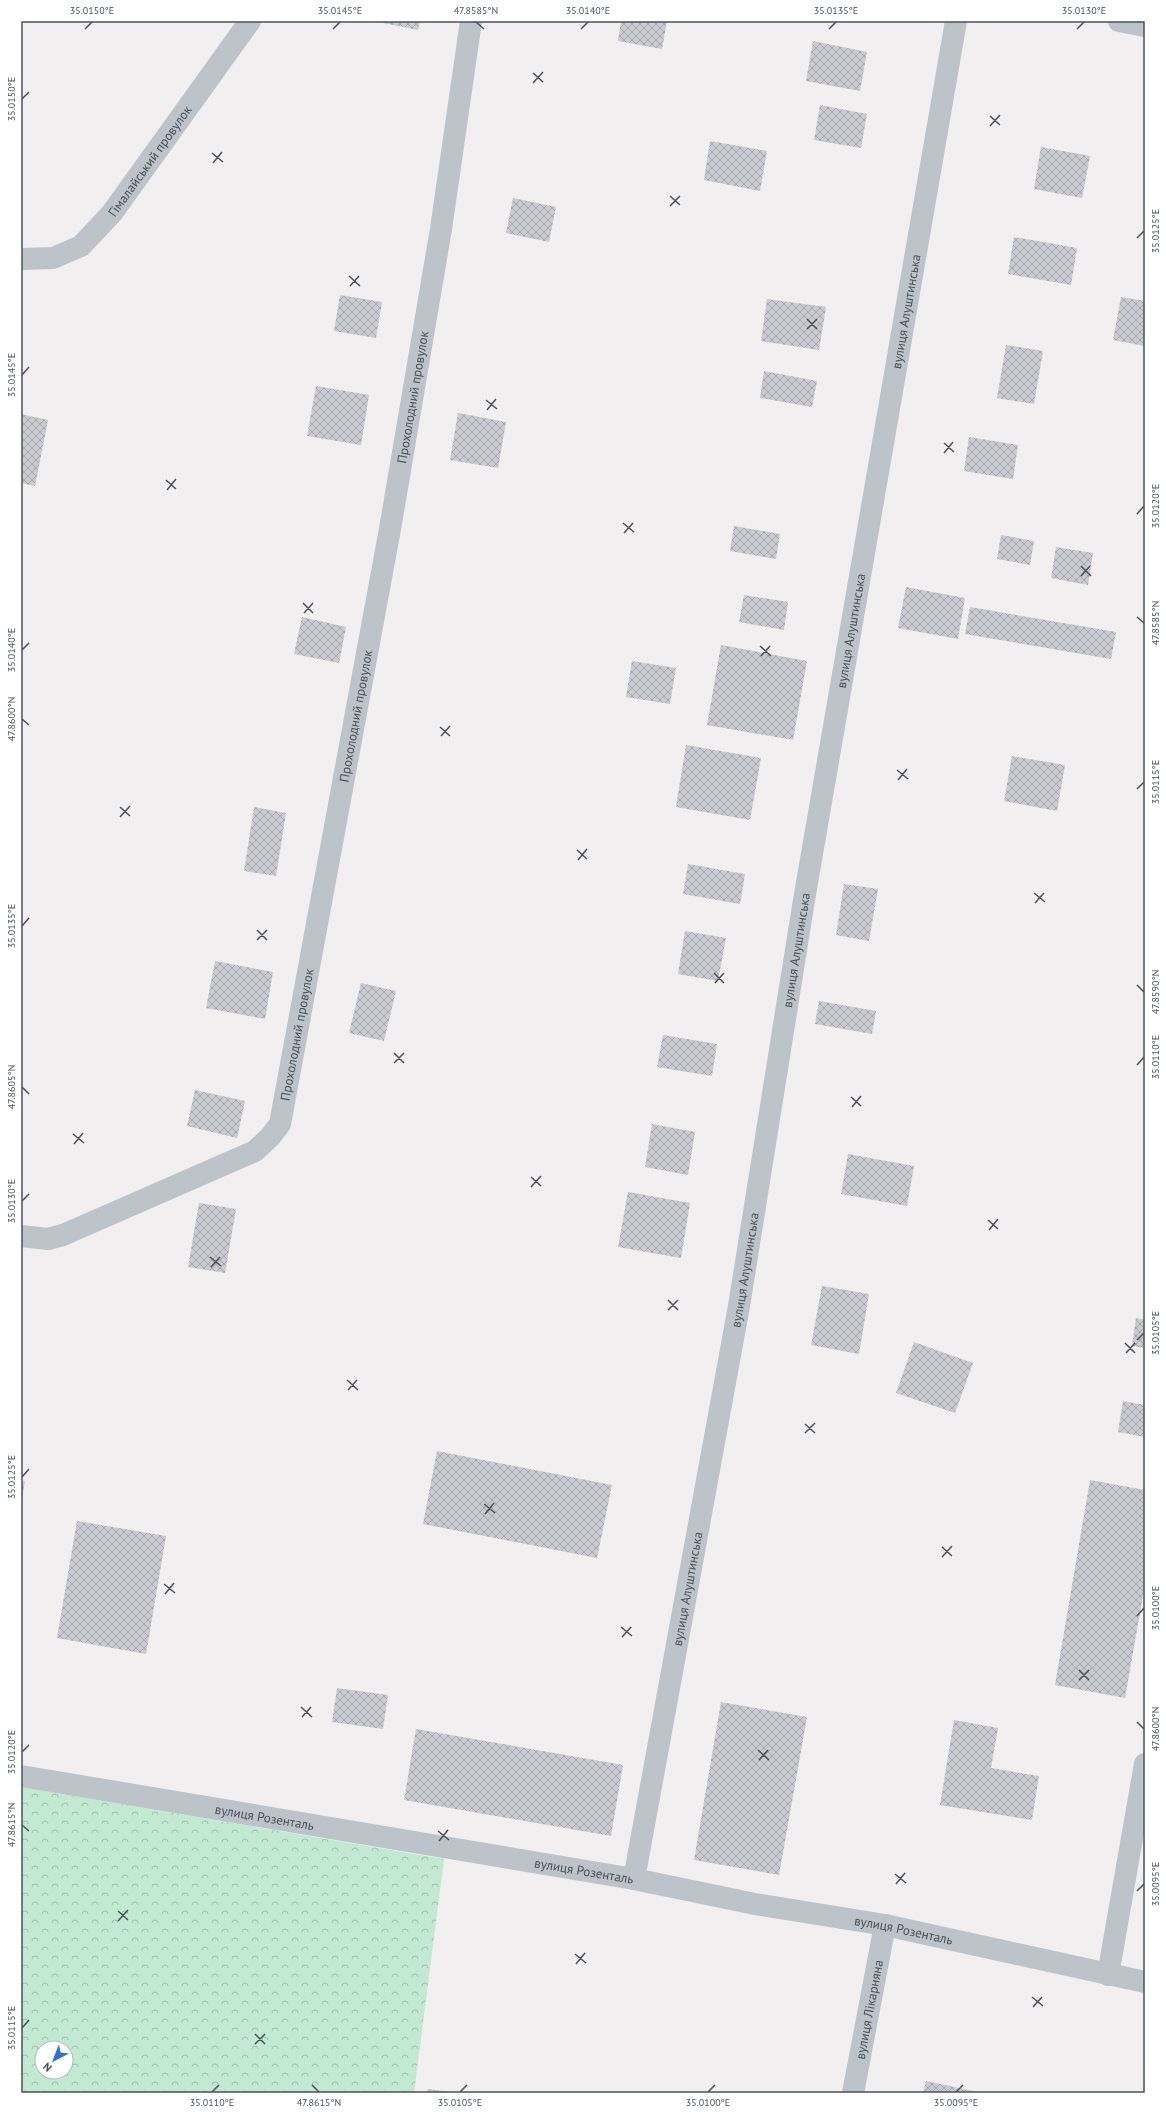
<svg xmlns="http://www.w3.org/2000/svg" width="1166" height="2114" viewBox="0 0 1166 2114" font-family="'PT Sans',sans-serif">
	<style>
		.forest { fill: url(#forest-crowns); fill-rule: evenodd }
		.building { fill: url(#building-cross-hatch) }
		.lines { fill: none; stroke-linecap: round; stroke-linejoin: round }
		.street { stroke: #bcc3c9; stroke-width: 22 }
		.ticks { fill: none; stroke: #495259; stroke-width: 1.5 }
		.labels { text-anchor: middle; stroke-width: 4; stroke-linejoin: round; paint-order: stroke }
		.street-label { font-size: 13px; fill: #495259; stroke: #fff }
		.neatline { fill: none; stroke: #495259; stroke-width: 1.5 }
		.ticks-label { font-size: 10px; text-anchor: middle; fill: #495259 }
	</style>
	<defs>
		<pattern id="forest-crowns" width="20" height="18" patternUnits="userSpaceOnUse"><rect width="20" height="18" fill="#c2e9d1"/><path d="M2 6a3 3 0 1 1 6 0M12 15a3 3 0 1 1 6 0" fill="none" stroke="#a0bfad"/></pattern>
		<pattern id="building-cross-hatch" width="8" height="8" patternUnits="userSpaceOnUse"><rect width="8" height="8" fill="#c9cbd0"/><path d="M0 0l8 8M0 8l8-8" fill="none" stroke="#a5a7ac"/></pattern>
	</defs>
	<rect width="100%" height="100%" fill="#f1efef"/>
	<path class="forest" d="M21 1787 444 1859 414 2093H21ZM42 2048H66V2072H42Z"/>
	<g class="building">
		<path d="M373 21H420L418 30Z"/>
		<path d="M621 21H667L662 49 618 41Z"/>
		<path d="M813 41 867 52 860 91 806 81Z"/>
		<path d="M820 105 867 114 861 148 814 140Z"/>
		<path d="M710 141 767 151 760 191 704 180Z"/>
		<path d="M1041 147 1090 156 1082 198 1034 189Z"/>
		<path d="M513 198 556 207 549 242 506 233Z"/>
		<path d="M1014 237 1077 248 1071 285 1008 274Z"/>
		<path d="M340 295 382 302 376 338 334 331Z"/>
		<path d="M1121 297 1145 301V346L1113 340Z"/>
		<path d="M767 299 826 307 819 350 761 341Z"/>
		<path d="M1006 345 1043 351 1034 404 997 398Z"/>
		<path d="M764 371 817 381 812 407 760 398Z"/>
		<path d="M316 386 369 395 361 445 307 436Z"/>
		<path d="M458 413 506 422 498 468 450 460Z"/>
		<path d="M21 414 48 420 35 486 21 483Z"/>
		<path d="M969 437 1018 445 1013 479 964 471Z"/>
		<path d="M734 526 780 534 776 559 730 551Z"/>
		<path d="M1001 535 1034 541 1030 565 997 559Z"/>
		<path d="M1056 547 1093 553 1088 585 1051 578Z"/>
		<path d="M906 587 965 598 958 639 898 628Z"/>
		<path d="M744 595 788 602 784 630 739 622Z"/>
		<path d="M970 607 1116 632 1111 659 965 634Z"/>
		<path d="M302 617 346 627 339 663 294 654Z"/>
		<path d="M721 645 807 661 793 740 707 725Z"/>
		<path d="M632 661 676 668 670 704 626 697Z"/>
		<path d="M686 745 761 758 750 820 676 807Z"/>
		<path d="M1012 756 1065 765 1057 811 1004 801Z"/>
		<path d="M254 807 286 813 276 876 244 871Z"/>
		<path d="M688 864 745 874 740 904 683 894Z"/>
		<path d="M844 884 878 889 869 941 836 935Z"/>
		<path d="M685 931 726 938 718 981 678 974Z"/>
		<path d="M215 961 273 972 265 1019 206 1008Z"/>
		<path d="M361 983 396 991 384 1041 349 1033Z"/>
		<path d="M819 1001 876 1011 872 1034 815 1024Z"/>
		<path d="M663 1035 717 1044 712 1076 657 1067Z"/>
		<path d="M195 1090 245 1101 237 1138 187 1126Z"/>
		<path d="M652 1124 695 1132 688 1175 645 1167Z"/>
		<path d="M848 1154 914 1166 907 1206 841 1194Z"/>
		<path d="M628 1192 690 1203 681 1258 618 1247Z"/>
		<path d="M199 1203 236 1209 225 1273 188 1267Z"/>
		<path d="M822 1286 869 1294 859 1354 811 1345Z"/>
		<path d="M1136 1318 1145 1320V1348L1132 1346Z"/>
		<path d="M914 1342 973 1363 955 1413 896 1393Z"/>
		<path d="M1123 1401 1145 1405V1437L1118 1432Z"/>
		<path d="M437 1451 612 1485 597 1558 423 1524Z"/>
		<path d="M1090 1480 1145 1490V1584L1125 1698 1055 1685Z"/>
		<path d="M21 1481H25L22 1499H21Z"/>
		<path d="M77 1521 166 1536 146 1654 57 1638Z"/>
		<path d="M337 1688 388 1695 383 1729 332 1722Z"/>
		<path d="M721 1702 807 1717 779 1875 694 1860Z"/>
		<path d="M954 1720 998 1728 991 1768 1039 1776 1032 1820 940 1805Z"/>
		<path d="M416 1729 623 1765 611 1836 404 1800Z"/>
		<path d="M926 2081 978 2092V2093H923Z"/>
		<path d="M428 2089 450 2092V2093H427Z"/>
	</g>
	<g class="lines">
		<g class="street">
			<path d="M1119 21 1145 26"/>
			<path id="s1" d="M21 259 53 258 81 246 112 213 250 21"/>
			<path id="s2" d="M21 1236 48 1239 63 1235 255 1151 270 1137 280 1124 390 529 441 229 471 21"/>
			<path id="s3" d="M21 1776 634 1879 755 1904 885 1925 1145 1982"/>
			<path id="s4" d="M634 1879 739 1306 804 900 956 21"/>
			<path d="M1108 1975 1145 1764"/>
			<path id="s5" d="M853 2093 885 1925"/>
		</g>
	</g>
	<path class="ticks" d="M476 22 484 29M85 29 92 22M333 29 340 22M581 29 588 22M829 29 836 22M1077 29 1084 22M533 73 543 82M533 83 543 72M22 99 29 92M990 116 1000 125M990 126 1000 115M212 153 223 162M213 163 222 152M670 196 680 205M670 206 680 196M1137 238 1144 231M349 276 360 286M350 286 359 276M807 319 817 329M807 329 817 319M22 375 29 367M486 400 497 409M487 410 496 399M944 443 954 452M944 453 953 442M166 480 176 489M167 490 176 479M1137 514 1144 506M623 523 634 532M624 533 633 523M1081 566 1091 576M1081 576 1090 566M303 603 313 613M304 613 313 603M1137 617 1144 623M760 646 771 656M22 650 29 643M761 656 770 646M22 719 29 725M440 727 450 736M441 736 450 726M897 770 908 779M898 780 907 769M1137 789 1144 782M120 807 130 816M120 817 130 806M577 850 587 859M578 860 587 849M1034 893 1045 902M1035 903 1044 893M22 926 29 918M257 930 267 940M257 940 267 930M714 973 724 983M715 983 724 973M1137 985 1144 992M394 1053 404 1063M394 1063 404 1053M1137 1065 1144 1057M22 1087 29 1094M851 1097 861 1106M852 1107 861 1096M73 1134 84 1143M74 1144 83 1133M531 1177 541 1186M531 1187 541 1176M22 1201 29 1194M988 1220 998 1229M989 1230 998 1219M210 1257 221 1266M211 1267 220 1257M668 1300 678 1310M668 1310 678 1300M1137 1340 1144 1333M1125 1343 1135 1353M1126 1353 1135 1343M347 1380 358 1390M348 1390 357 1380M805 1424 815 1433M805 1433 815 1423M22 1477 29 1469M484 1504 495 1513M485 1514 494 1503M942 1547 952 1556M942 1557 952 1546M164 1584 175 1593M165 1594 174 1583M1137 1616 1144 1608M621 1627 632 1636M622 1637 631 1627M1079 1670 1089 1680M1079 1680 1089 1670M301 1707 312 1717M302 1717 311 1707M1137 1722 1144 1729M758 1750 769 1760M22 1752 29 1745M759 1760 768 1750M22 1825 29 1831M438 1831 449 1840M439 1841 448 1830M895 1874 906 1883M896 1884 905 1873M1137 1891 1144 1884M118 1911 128 1920M118 1921 128 1910M575 1954 586 1963M576 1964 585 1953M1032 1997 1043 2006M1033 2007 1042 1997M22 2028 29 2020M255 2034 265 2044M255 2044 265 2034M312 2085 319 2092M212 2092 219 2085M460 2092 467 2085M708 2092 715 2085M956 2092 963 2085"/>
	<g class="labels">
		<g class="street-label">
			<text dy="5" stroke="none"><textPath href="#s1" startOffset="172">Гімалайський провулок</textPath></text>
			<text dy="5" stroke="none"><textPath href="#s4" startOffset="1591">вулиця Алуштинська</textPath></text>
			<text dy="5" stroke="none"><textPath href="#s2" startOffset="1028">Прохолодний провулок</textPath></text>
			<text dy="5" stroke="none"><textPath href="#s4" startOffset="1267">вулиця Алуштинська</textPath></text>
			<text dy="5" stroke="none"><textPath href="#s2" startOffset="704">Прохолодний провулок</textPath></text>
			<text dy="5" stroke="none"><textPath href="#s4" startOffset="943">вулиця Алуштинська</textPath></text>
			<text dy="5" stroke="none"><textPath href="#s2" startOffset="380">Прохолодний провулок</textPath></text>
			<text dy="5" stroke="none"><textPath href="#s4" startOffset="619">вулиця Алуштинська</textPath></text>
			<text dy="5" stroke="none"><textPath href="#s4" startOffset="295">вулиця Алуштинська</textPath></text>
			<text dy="5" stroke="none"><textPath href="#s3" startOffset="247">вулиця Розенталь</textPath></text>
			<text dy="5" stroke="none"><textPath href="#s3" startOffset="571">вулиця Розенталь</textPath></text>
			<text dy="5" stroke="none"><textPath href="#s3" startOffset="896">вулиця Розенталь</textPath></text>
			<text dy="5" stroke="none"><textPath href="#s5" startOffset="85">вулиця Лікарняна</textPath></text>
		</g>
	</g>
	<rect width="1166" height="2114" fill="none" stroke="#ffffff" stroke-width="44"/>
	<g transform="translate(54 2060) rotate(222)"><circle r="19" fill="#ffffff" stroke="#b6babd"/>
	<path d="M0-3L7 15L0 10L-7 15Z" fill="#2f74ca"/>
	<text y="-6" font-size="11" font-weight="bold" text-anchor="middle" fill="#495259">N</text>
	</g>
	<rect x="22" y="22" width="1122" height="2070" class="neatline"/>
	<g class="ticks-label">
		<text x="92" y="14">35.0150°E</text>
		<text x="340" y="14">35.0145°E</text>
		<text x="476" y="14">47.8585°N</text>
		<text x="588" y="14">35.0140°E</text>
		<text x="836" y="14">35.0135°E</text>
		<text x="1084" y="14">35.0130°E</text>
		<text transform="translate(11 99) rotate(-90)" y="4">35.0150°E</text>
		<text transform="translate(1155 231) rotate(-90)" y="4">35.0125°E</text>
		<text transform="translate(11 375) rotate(-90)" y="4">35.0145°E</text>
		<text transform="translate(1155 506) rotate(-90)" y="4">35.0120°E</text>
		<text transform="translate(1155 623) rotate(-90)" y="4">47.8585°N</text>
		<text transform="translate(11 650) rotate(-90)" y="4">35.0140°E</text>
		<text transform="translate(11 719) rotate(-90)" y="4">47.8600°N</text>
		<text transform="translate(1155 782) rotate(-90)" y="4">35.0115°E</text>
		<text transform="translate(11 926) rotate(-90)" y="4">35.0135°E</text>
		<text transform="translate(1155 992) rotate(-90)" y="4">47.8590°N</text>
		<text transform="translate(1155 1057) rotate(-90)" y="4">35.0110°E</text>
		<text transform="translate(11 1087) rotate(-90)" y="4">47.8605°N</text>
		<text transform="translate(11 1201) rotate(-90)" y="4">35.0130°E</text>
		<text transform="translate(1155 1333) rotate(-90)" y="4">35.0105°E</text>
		<text transform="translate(11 1477) rotate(-90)" y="4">35.0125°E</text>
		<text transform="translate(1155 1608) rotate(-90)" y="4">35.0100°E</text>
		<text transform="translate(1155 1729) rotate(-90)" y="4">47.8600°N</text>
		<text transform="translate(11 1752) rotate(-90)" y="4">35.0120°E</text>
		<text transform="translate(11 1825) rotate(-90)" y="4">47.8615°N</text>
		<text transform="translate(1155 1884) rotate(-90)" y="4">35.0095°E</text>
		<text transform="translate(11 2028) rotate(-90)" y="4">35.0115°E</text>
		<text x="212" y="2106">35.0110°E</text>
		<text x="319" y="2106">47.8615°N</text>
		<text x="460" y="2106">35.0105°E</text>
		<text x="708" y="2106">35.0100°E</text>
		<text x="956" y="2106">35.0095°E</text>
	</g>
</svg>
